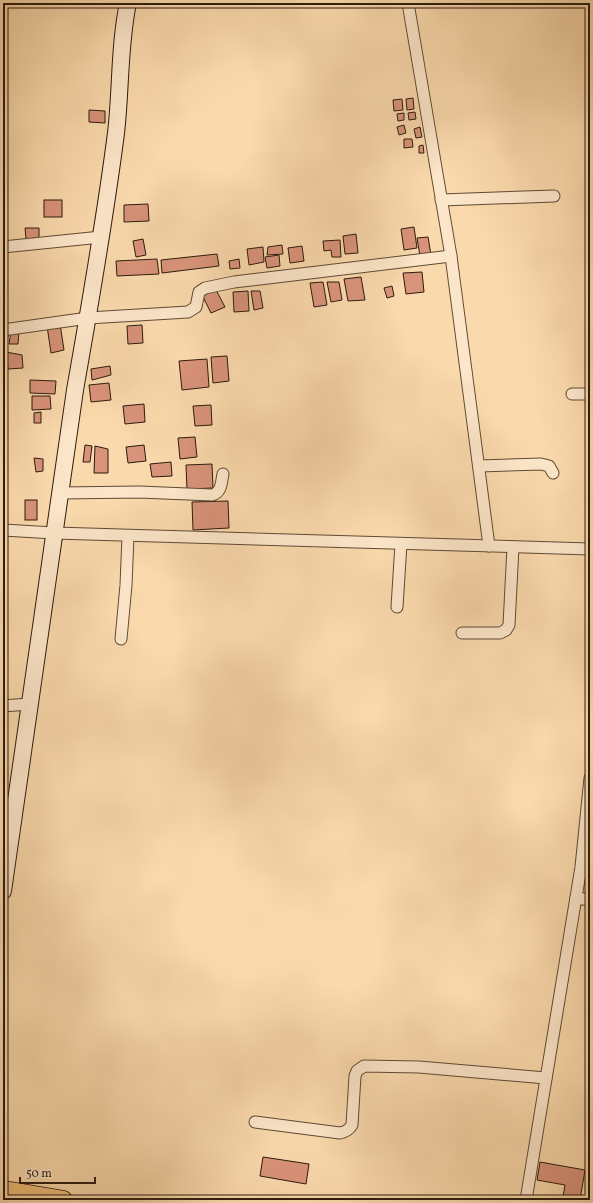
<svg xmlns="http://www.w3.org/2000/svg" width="593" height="1203" viewBox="0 0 593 1203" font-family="Vollkorn,serif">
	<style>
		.building { fill: #d9937a; stroke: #2b1b0d }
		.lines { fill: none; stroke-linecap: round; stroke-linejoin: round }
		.street-casing { stroke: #5f4a35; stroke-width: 13 }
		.secondary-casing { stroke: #2b1b0d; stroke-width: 18 }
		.primary-casing { stroke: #2b1b0d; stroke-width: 20 }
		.street { stroke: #fce6c9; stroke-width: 11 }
		.secondary { stroke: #fce6c9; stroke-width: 16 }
		.primary { stroke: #edbc76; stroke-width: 18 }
	</style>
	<rect width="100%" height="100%" fill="#fad9ac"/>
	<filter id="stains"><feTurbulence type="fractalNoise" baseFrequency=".005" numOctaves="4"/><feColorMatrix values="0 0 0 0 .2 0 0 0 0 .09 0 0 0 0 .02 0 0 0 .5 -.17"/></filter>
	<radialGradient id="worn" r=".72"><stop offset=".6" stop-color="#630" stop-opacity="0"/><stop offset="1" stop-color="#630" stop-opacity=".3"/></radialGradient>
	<g class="building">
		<path d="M413 98 414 109 407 110 406 99Z"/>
		<path d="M402 99 403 110 394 111 393 100Z"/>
		<path d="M89 110 105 111V123L89 122Z"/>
		<path d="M415 112 416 119 409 120 408 113Z"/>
		<path d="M404 113V120L398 121 397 114Z"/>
		<path d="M404 125 406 133 399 135 397 127Z"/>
		<path d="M420 127 422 137 416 138 414 129Z"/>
		<path d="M404 139H412L413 147 404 148Z"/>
		<path d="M423 145 424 153H419V146Z"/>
		<rect x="44" y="200" width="18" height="17"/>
		<path d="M148 204 149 221 124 222V205Z"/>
		<path d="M414 227 417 248 404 250 401 229Z"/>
		<path d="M25 228H39V239H26Z"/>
		<path d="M356 234 358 253 345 254 343 236Z"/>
		<path d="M428 237 431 255 420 256 417 238Z"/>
		<path d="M143 239 146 255 136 257 133 241Z"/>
		<path d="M340 240 341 257H332L331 250 324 251 323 241Z"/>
		<path d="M282 245 283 254 267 255 268 247Z"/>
		<path d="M302 246 304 261 290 263 288 248Z"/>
		<path d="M263 247 264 262 249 265 247 249Z"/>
		<path d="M217 254 219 266 162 273 161 260Z"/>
		<path d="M279 255 280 266 267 268 265 257Z"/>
		<path d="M157 259 159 274 117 276 116 261Z"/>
		<path d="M239 259 240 268 230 269 229 261Z"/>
		<path d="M422 272 424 292 406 294 403 273Z"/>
		<path d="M361 277 365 300 348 301 344 279Z"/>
		<path d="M323 282 327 305 314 307 310 283Z"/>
		<path d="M327 282H339L342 300 331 302Z"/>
		<path d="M392 286 394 296 387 298 384 288Z"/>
		<path d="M215 288 225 307 211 313 202 295Z"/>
		<path d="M248 291 249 311 234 312 233 292Z"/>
		<path d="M251 291H260L263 308 254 310Z"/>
		<path d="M60 324 64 350 51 353 47 326Z"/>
		<path d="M142 325 143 343 128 344 127 326Z"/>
		<path d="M11 331H19L18 344H9Z"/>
		<path d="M6 352 22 355 23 368 8 369Z"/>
		<path d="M227 356 229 381 213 383 211 357Z"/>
		<path d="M207 359 209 387 182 390 179 361Z"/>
		<path d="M110 366 111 375 92 380 91 369Z"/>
		<path d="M30 380 56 381 55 394 30 393Z"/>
		<path d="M109 383 111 400 91 402 89 385Z"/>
		<path d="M32 396H50L51 409 32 410Z"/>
		<path d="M144 404 145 422 125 424 123 406Z"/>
		<path d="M211 405 212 425 195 426 193 406Z"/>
		<path d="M41 412V423H34V413Z"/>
		<path d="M195 437 197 457 180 459 178 438Z"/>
		<path d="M85 445 92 446 90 462H83Z"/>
		<path d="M144 445 146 461 128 463 126 447Z"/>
		<path d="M95 446 108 449V473H94Z"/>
		<path d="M34 458 43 459V471L36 472Z"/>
		<path d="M171 462 172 476 152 477 150 464Z"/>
		<path d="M212 464 213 488 187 489 186 465Z"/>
		<rect x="25" y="500" width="12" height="20"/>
		<path d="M228 501 229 528 193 530 192 502Z"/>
		<path d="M3 1139 7 1140 3 1168Z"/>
		<path d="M263 1157 309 1164 306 1184 260 1176Z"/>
		<path d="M540 1162 585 1170 580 1200 563 1197 565 1185 537 1180Z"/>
		<path d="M333 1197 347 1199V1200H333Z"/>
	</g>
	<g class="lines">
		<defs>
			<g id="street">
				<path d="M408 3 451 256 489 546"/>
				<path d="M441 200 554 196"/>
				<path d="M3 247 101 237"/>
				<path d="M3 333 6 329H10L88 318 188 312 196 307 199 292 205 288 234 282 451 256"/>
				<path d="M572 394H590"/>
				<path d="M479 466 541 464 549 466 553 473"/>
				<path d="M60 493 139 492 212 495C222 492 221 483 223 474"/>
				<path d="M3 530 54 533 590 549"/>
				<path d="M397 607 401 544"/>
				<path d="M462 633H500L506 630 509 625 513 547"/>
				<path d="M121 639 126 585 128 536"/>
				<path d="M3 706 29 704"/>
				<path d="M576 898 590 900"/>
				<path d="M255 1122 340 1133C345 1132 349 1130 352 1125L355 1076 357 1071 364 1066 419 1067 546 1078"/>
				<path d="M526 1200 581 867 590 778"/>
			</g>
			<path id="secondary" d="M3 891 75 390C90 305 105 219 116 133 121 90 119 46 128 3"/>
			<path id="primary" d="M3 1190 63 1200"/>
		</defs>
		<use href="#street" class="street-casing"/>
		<use href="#secondary" class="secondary-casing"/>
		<use href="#primary" class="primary-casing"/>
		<use href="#street" class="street"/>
		<use href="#secondary" class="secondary"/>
		<use href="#primary" class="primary"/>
	</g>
	<rect width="593" height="1203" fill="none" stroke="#fad9ac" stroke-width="16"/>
	<rect x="4" y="4" width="585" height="1195" fill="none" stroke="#2b1b0d" stroke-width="2"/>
	<rect x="8" y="8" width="577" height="1187" fill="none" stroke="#2b1b0d"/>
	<path d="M20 1177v6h75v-6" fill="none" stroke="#2b1b0d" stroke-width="2"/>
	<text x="26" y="1177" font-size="12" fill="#2b1b0d" stroke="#fce6c9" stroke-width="3" paint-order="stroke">50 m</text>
	<rect width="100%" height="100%" filter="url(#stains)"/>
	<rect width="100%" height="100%" fill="url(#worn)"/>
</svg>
